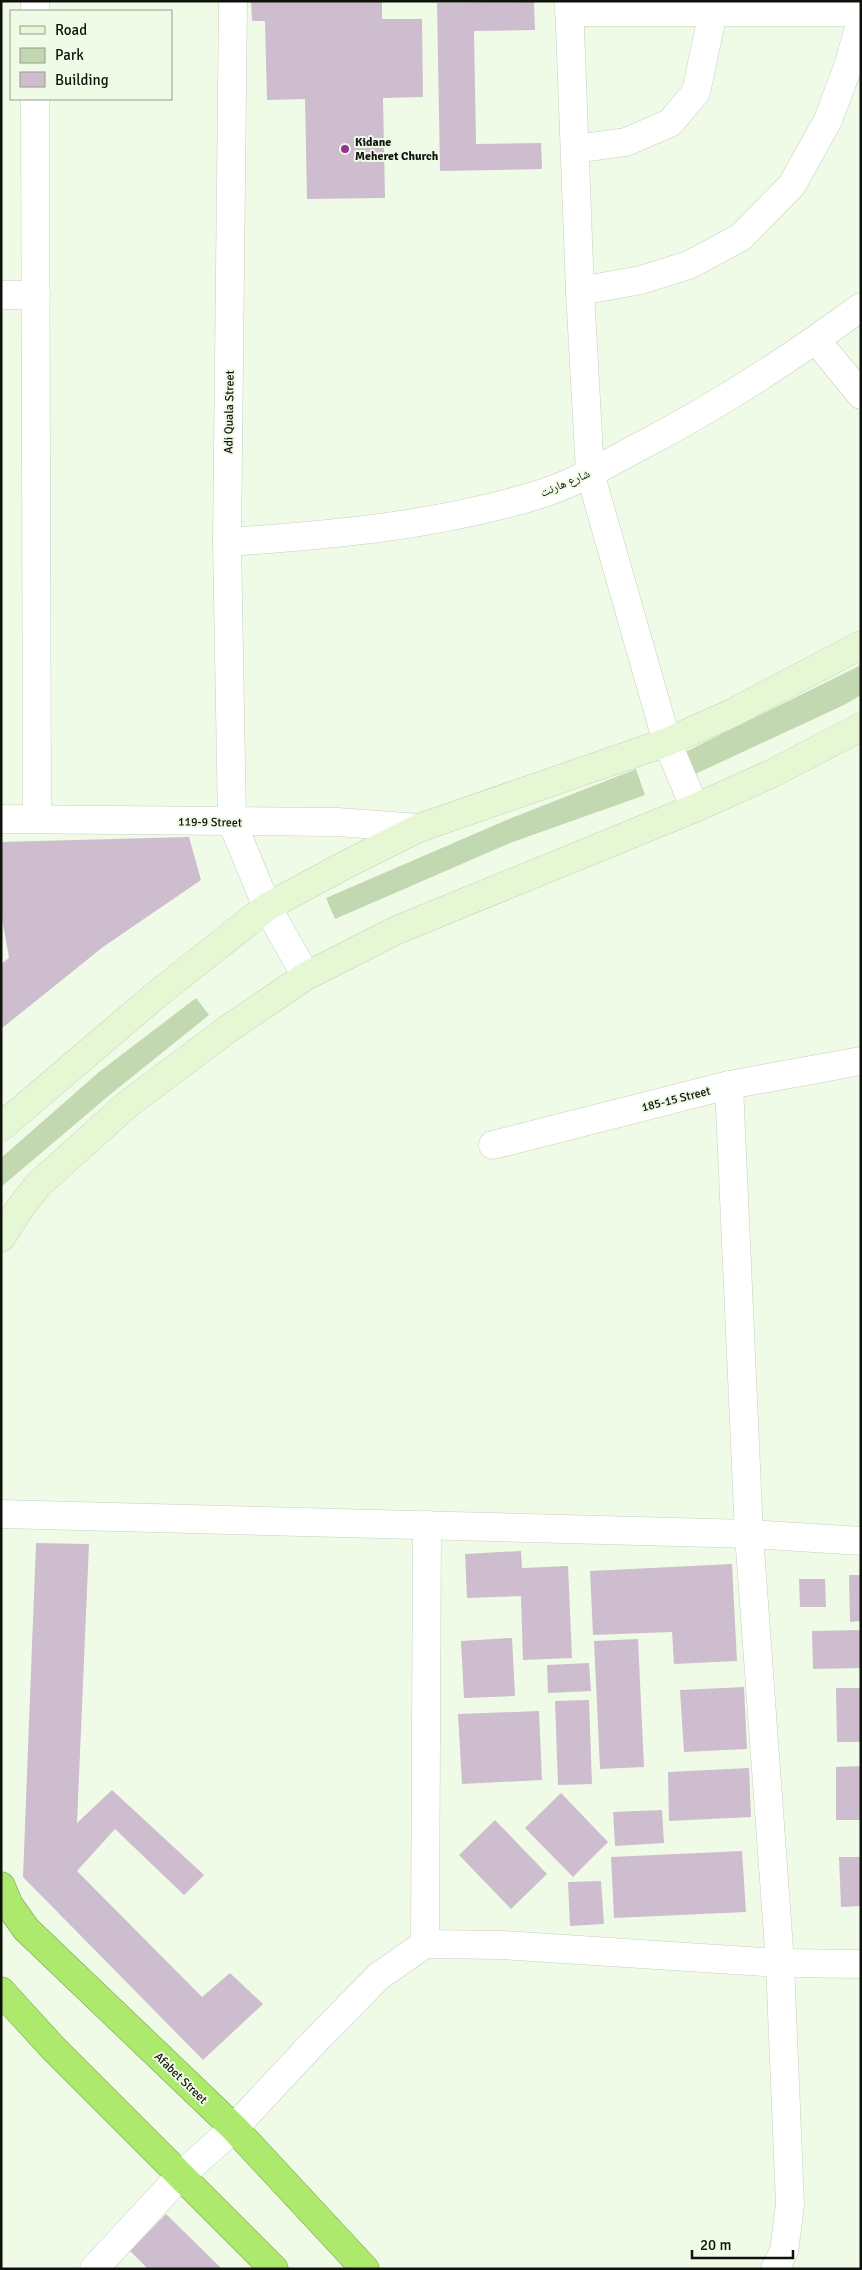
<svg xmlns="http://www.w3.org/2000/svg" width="862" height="2270" viewBox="0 0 862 2270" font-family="Signika,'Noto Naskh Arabic',sans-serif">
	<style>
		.green { fill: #c2d8b0 }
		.building { fill: #cebdce }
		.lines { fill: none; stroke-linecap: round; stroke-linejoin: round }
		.street-casing { stroke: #c5d0bc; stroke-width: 29 }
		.secondary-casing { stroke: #c5d0bc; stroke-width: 29 }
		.highway-casing { stroke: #759e4a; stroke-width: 29 }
		.street { stroke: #fff; stroke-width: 28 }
		.secondary { stroke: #e6f8d3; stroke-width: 28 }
		.highway { stroke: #ace96c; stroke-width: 28 }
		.poi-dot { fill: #923199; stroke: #f0fbe7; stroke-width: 2 }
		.labels { text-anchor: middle; stroke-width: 4; stroke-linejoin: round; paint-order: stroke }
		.poi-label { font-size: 12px; font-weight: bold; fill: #0e120b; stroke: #f0fbe7; text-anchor: start }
		.street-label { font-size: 12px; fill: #0e120b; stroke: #f0fbe7 }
	</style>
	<rect width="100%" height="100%" fill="#f0fbe7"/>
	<g class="green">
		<path d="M861 665V695L844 705 691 776 683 753Z"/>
		<path d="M636 769 645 795 510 843 335 919 326 898 509 819Z"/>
		<path d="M196 998 209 1015 112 1093 1 1187V1158L99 1072Z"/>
	</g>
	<g class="building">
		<path d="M251 1H382V19H422L423 97 383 98 385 198 307 199 305 99 267 100 265 21H252Z"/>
		<path d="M534 2 535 30 474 31 476 144 541 143 542 169 440 171 437 3Z"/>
		<path d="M189 837 201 880 103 947 1 1029V964L9 958 1 913V842Z"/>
		<path d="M36 1543 89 1544 77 1823 112 1790 204 1875 184 1895 115 1829 77 1871 202 1997 230 1973 263 2004 203 2060 23 1877Z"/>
		<path d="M521 1551 522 1568 568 1566 572 1658 523 1660 521 1596 467 1598 465 1554Z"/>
		<path d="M732 1564 737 1661 674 1664 672 1632 593 1635 590 1571Z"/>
		<path d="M849 1575H861V1621L850 1622Z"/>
		<path d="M799 1579H825L826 1607H800Z"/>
		<path d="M861 1630V1668L813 1669 812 1631Z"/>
		<path d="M512 1638 515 1696 464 1698 461 1641Z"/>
		<path d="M638 1639 644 1767 600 1769 594 1641Z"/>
		<path d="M589 1663 591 1691 548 1693 547 1665Z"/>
		<path d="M744 1687 747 1749 684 1752 680 1690Z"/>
		<path d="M836 1688H861V1742H837Z"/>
		<path d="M589 1700 592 1784 558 1785 555 1701Z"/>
		<path d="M539 1711 542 1780 462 1784 458 1714Z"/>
		<path d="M861 1766V1820H836V1767Z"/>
		<path d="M749 1768 751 1817 669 1821 668 1772Z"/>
		<path d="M561 1793 608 1842 573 1877 525 1828Z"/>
		<path d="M662 1810 664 1843 615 1846 613 1812Z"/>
		<path d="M495 1820 547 1874 511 1909 459 1855Z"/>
		<path d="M742 1851 746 1912 614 1918 611 1857Z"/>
		<path d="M839 1857H861V1906L841 1907Z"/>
		<path d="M601 1881 604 1924 570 1926 568 1882Z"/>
		<path d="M166 2214 222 2269H148L130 2251Z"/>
	</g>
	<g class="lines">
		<defs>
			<g id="street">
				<path d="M35 1V11"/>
				<path d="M233 1 227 542 232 822 267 907 306 976"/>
				<path d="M569 1 580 291 590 473 667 742 695 808"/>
				<path d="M569 12H861"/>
				<path d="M35 99 37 819"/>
				<path d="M575 149 626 142 670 123 696 92 713 12"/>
				<path d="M580 291 641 280 689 265 741 237 792 185 828 120 849 64 861 20"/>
				<path d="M1 295H36"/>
				<path d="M816 340 861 395"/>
				<path d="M227 542C331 535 434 526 534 496 569 486 602 467 633 450 713 409 789 360 861 307"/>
				<path d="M1 819 337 822 419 828"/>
				<path d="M729 1085 749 1534 780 1963 790 2205 784 2251 775 2269"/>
				<path d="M493 1145 729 1085 861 1061"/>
				<path d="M1 1514 749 1534 861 1541"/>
				<path d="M425 1944 427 1525"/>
				<path d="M94 2269 180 2176 234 2128 317 2039 379 1976 425 1944 502 1945 780 1963 861 1964"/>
			</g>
			<g id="secondary">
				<path d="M1 1127 156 995 267 907 347 864 419 828 667 742 732 713 861 645"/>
				<path d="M1 1238 20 1208 39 1184 128 1104 228 1029 306 976 397 930 695 808 773 773 861 727"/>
			</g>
			<g id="highway">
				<path d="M1 1886 9 1905 26 1929 234 2128 365 2269"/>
				<path d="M1 1991 53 2048 274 2269"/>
			</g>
		</defs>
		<use href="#street" class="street-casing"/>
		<use href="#secondary" class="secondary-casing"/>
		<use href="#highway" class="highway-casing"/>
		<use href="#street" class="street"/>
		<use href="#secondary" class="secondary"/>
		<use href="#highway" class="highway"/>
	</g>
	<circle class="poi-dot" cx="345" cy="149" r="5"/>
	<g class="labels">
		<g class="poi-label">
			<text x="355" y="146">Kidane<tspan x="355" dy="14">Meheret Church</tspan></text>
		</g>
		<g class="street-label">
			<text transform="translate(229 412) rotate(-89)" y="4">Adi Quala Street</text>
			<text transform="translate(565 483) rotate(-23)" y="4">شارع هارنت</text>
			<text transform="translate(210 822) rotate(1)" y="4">119-9 Street</text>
			<text transform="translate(676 1099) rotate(-14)" y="4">185-15 Street</text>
			<text transform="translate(181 2078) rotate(44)" y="4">Afabet Street</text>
		</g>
	</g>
	<rect width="862" height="2270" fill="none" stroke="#0e120b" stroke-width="5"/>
	<rect x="10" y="10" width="162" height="90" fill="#f0fbe7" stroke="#969e8f"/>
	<rect x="20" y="26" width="25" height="8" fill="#e6f8d3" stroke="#969e8f"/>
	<text x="55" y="35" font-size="15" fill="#0e120b">Road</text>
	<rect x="20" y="48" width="25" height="15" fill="#c2d8b0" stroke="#969e8f"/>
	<text x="55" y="60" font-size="15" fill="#0e120b">Park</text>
	<rect x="20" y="72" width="25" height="15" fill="#cebdce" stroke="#969e8f"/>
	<text x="55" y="85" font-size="15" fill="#0e120b">Building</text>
	<path d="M692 2250v8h101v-8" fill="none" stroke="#0e120b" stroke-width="2.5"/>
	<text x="700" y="2250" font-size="15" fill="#0e120b" stroke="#f0fbe7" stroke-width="4" paint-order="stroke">20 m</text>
</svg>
